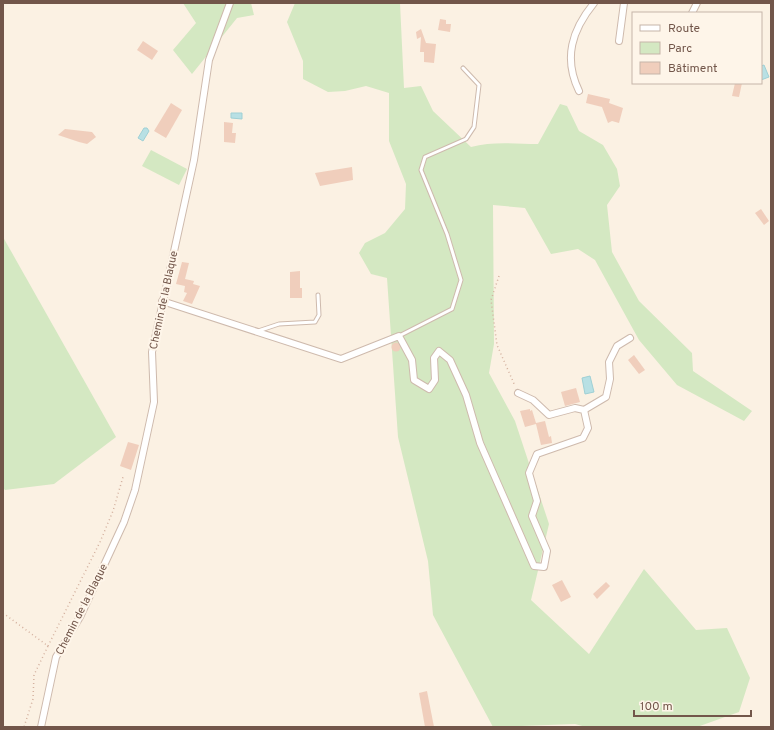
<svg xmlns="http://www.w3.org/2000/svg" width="774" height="730" viewBox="0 0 774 730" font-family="Overpass,sans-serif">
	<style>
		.green { fill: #d4e8c2 }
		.water { fill: #b8e0e4; stroke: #9fd0d5 }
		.building { fill: #f0cebc }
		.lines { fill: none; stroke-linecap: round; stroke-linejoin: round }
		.service-casing { stroke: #cebaad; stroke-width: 5 }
		.minor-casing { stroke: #cebaad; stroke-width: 8 }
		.path { stroke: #d4b19f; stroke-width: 1.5; stroke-dasharray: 1 3; stroke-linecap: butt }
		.service { stroke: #fff; stroke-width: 3 }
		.minor { stroke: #fff; stroke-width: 6 }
		.labels { text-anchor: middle; stroke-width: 4; stroke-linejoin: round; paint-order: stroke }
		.street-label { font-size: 11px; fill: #72564a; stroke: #fef5e9 }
	</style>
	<rect width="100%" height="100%" fill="#fbf1e3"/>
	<g class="green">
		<path d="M183 3H251L254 15 237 18 192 74 173 50 196 23Z"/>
		<path d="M295 3H400L404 88 421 86 433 111 471 147C492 141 516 144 538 144L560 104 567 106 579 131 603 145 617 169 620 186 607 205 612 252 639 301 692 353 693 371 752 411 744 421 677 385 639 340 595 260 578 249 551 254 525 208 493 205 494 344 489 373 515 421 549 524 531 600 589 654 644 569 696 630 727 628 750 678 739 712 697 727H586L575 724 493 727 433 615 428 561 398 437 387 278 371 274 359 253 365 243 385 233 405 209 406 184 389 141V93L366 86 345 91 328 92 303 79V61L287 22Z"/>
		<path d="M151 150 187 169 179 185 142 166Z"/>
		<path d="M3 237 116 437 54 484 5 490 3 488Z"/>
	</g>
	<g class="water">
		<path d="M764 65 769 77 761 80V66Z"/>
		<path d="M231 113H242V119L231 118Z"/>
		<path d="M144 128H147L149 131 143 141 138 138Z"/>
		<path d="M590 376 594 392 585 394 582 378Z"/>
	</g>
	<g class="building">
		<path d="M440 19 446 20V24H451L450 32 438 30Z"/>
		<path d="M421 29 426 43 436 44 434 63 424 62V52H420L421 37 417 39 416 32Z"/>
		<path d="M143 41 158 51 152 60 137 50Z"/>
		<path d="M735 83H742L739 97 732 96Z"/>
		<path d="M588 94 610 99 609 103 623 108 619 123 612 121 608 123 602 107 586 103Z"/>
		<path d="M171 103 182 110 166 138 154 131Z"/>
		<path d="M224 122 233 123 232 133H236L235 143 224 142Z"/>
		<path d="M65 129 92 132 96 137 87 144 79 142 58 135Z"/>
		<path d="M352 167 353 180 320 186 315 173Z"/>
		<path d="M761 209 769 221 764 225 755 213Z"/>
		<path d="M182 262 189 263 185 279 194 281 193 284 200 286 192 304 183 301 187 293 184 292 185 286 176 284Z"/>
		<path d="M300 271V288H302V298H290V272Z"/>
		<circle cx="396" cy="347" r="4.5"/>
		<path d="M634 355 645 370 639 374 628 360Z"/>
		<path d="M576 388 580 402 565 406 561 392Z"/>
		<path d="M530 409V411L532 410 536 423 545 421 549 437 551 436 552 443 541 445 536 424 525 427 520 411Z"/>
		<path d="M128 442 139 445 131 470 120 466Z"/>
		<path d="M562 580 571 597 561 602 552 585Z"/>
		<path d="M606 582 610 586 597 599 593 594Z"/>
		<path d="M427 691 434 727H425L419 693Z"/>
	</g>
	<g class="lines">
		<defs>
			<g id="service">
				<path d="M258 331 279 324 315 322 319 315 318 295"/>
				<path d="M399 336 452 309 461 280 447 234 421 170 425 157 466 139 474 127 479 85 463 68"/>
			</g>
			<g id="minor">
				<path d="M692 13 697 3"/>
				<path d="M619 41 624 3"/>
				<path d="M579 91C563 58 572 30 594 3"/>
				<path d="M162 301 341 359 399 336 412 360 414 380 429 389 435 380 434 358 439 351 450 360 466 395 480 443 534 566 544 567 547 551 532 516 537 501 529 473 537 454 583 438 588 428 584 410 575 408 549 415 533 400 518 393"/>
				<path d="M584 410 606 397 610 379 609 362 617 346 630 338"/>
				<path d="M41 727 56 657 80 617 124 522 135 490 154 402 152 352 194 160 209 60 230 3"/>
			</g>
		</defs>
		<use href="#service" class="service-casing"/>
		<use href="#minor" class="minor-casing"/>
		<g class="path">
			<path d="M499 276 491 300 497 345 515 386"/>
			<path d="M3 613 48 646 34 675 33 699 24 727"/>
			<path d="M48 646 100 542 113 511 123 477"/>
		</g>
		<use href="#service" class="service"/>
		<use href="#minor" class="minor"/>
	</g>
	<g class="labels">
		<g class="street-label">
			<text transform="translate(163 300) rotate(-78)" y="4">Chemin de la Blaque</text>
			<text transform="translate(81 609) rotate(-63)" y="4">Chemin de la Blaque</text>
		</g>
	</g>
	<rect width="774" height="730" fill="none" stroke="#72564a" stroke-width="8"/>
	<rect x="632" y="12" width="130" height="72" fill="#fef5e9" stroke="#c6b5a9"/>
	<rect x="640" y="25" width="20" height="6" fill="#ffffff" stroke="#c6b5a9"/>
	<text x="668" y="32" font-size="12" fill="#72564a">Route</text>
	<rect x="640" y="42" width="20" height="12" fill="#d4e8c2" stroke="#c6b5a9"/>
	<text x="668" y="52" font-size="12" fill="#72564a">Parc</text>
	<rect x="640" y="62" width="20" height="12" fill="#f0cebc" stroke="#c6b5a9"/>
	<text x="668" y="72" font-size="12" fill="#72564a">Bâtiment</text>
	<path d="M634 710v6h117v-6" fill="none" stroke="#72564a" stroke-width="2"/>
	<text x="640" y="710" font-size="12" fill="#72564a" stroke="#fef5e9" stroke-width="3" paint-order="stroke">100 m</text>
</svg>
